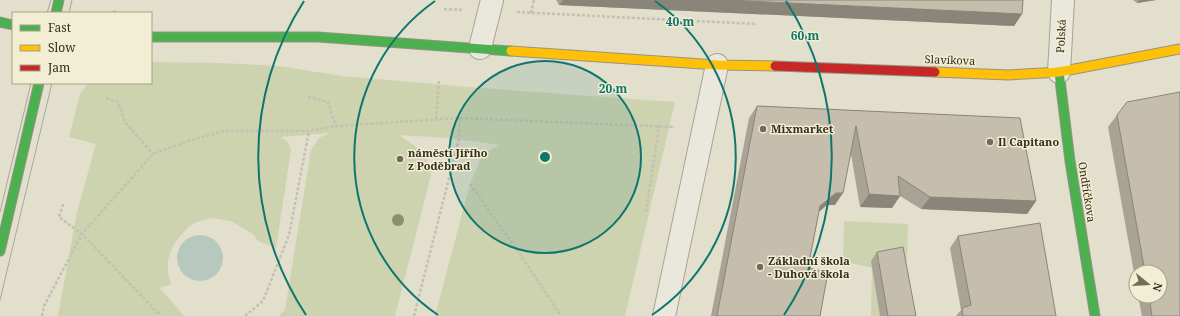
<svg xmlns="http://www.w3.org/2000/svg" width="1180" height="316" viewBox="0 0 1180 316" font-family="'Noto Serif',serif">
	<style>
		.green { fill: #cdd2af }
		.water { fill: #b7c8bf }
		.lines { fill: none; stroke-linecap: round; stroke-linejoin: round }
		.street-casing { stroke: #a7a396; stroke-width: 24 }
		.fast-casing { stroke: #979385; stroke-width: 11 }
		.slow-casing { stroke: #979385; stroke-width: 11 }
		.jam-casing { stroke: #979385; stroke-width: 11 }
		.path { stroke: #c3c0b4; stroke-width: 2.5; stroke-dasharray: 3 2; stroke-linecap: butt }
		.street { stroke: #eae8dd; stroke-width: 22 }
		.fast { stroke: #4caf50; stroke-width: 9 }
		.slow { stroke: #ffc107; stroke-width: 9 }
		.jam { stroke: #c62828; stroke-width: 9 }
		.tram { stroke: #a9a79e; stroke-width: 1 }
		.tree { fill: #889071 }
		.wall { fill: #a9a395 }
		.shaded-wall { fill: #8a8579 }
		.building { fill: #c5bead; stroke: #8a8579 }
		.ring { fill: none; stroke: #0f766e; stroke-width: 2 }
		.poi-dot { fill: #716b5c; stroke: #f2eed3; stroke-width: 1.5 }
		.labels { text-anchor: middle; stroke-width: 3; stroke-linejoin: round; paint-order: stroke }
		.street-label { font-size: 11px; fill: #342c1f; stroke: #f2eed3 }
		.poi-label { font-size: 11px; font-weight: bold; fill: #342c1f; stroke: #f2eed3; text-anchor: start }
		.centre { fill: #0f766e; stroke: #f2eed3; stroke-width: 2 }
		.ring-label { font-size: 12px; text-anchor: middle; font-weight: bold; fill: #0f766e; stroke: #f2eed3; stroke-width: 3; stroke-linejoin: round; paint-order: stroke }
	</style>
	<rect width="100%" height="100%" fill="#e2dfcc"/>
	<g class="green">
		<path d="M151 62 220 63 278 66 342 76 468 87 675 102 625 316H435L470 184 483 153 501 145 448 138 399 135 419 149 427 160 431 175 395 316H278L285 310 311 150 319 138 330 133 281 137 288 142 291 150 276 248 258 241 253 234 231 221 212 218 196 222 188 227 177 240 172 248 168 260V272L171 284 160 288 184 316H58L77 212 96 144 69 137 80 94 89 83H151Z"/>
		<path d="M844 221 908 224 907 262 898 263 880 316H871L872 268 843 261Z"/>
	</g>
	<circle class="water" cx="200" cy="258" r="23"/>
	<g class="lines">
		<defs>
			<g id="street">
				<path d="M480 48 492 0"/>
				<path d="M1059 72 1063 0"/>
				<path d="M664 316 717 65"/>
			</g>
			<g id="fast">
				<path d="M56 13 59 0"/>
				<path d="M0 22 13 25"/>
				<path d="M151 37H318L511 51"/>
				<path d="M1059 72 1070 161 1095 316"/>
				<path d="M0 251 39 83"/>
			</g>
			<g id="slow">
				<path d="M511 51 717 65 775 66"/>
				<path d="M935 72 1008 75 1059 72 1180 49"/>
			</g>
			<path id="jam" d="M775 66 935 72"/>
		</defs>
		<use href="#street" class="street-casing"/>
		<use href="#fast" class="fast-casing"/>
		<use href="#slow" class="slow-casing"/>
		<use href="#jam" class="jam-casing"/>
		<g class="path">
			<path d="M444 9 462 10"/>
			<path d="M517 12 757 24"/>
			<path d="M114 13 116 9"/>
			<path d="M531 13 534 0"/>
			<path d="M308 97 328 102 336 126"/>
			<path d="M106 98 118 102 125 122 153 154"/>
			<path d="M436 119 439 80"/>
			<path d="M470 184 524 260 561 316"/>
			<path d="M63 204 59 217 82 234 161 316"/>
			<path d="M646 212 659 126"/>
			<path d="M42 316 44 306 82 234 153 154 191 140 224 131H309L336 126 460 118 675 127"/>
			<path d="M245 316 263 301 289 235 309 131"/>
			<path d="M414 316 459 139 460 118"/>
		</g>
		<use href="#street" class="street"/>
		<use href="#fast" class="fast"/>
		<use href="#slow" class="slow"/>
		<use href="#jam" class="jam"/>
		<g class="tram">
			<path d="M47 13 51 0"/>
			<path d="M69 13 72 0"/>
			<path d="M0 212 31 83"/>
			<path d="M0 300 52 83"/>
		</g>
	</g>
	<circle class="tree" cx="398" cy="220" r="6"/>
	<g class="wall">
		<path d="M556 0H1023L1022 14 1014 26 559 5Z"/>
		<path d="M1133 0H1156L1137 3Z"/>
		<path d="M757 106 1020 118 1036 201 1027 214 921 209 900 196 892 208 860 207 851 154 835 205H827L819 212 808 268 820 316H711L749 118Z"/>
		<path d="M1117 115 1180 316H1142L1138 296H1160V272H1136V284L1108 127Z"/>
		<path d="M958 236 1056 316H956L961 310 950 248Z"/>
		<path d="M877 252 916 316H880L871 261Z"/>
	</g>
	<g class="shaded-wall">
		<path d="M563 0H726L1022 14 1014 26 559 5Z"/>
		<path d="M1139 0H1156L1137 3Z"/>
		<path d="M836 193H843L835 205H827L811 218 820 206Z"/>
		<path d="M869 194 900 196 892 208 860 207Z"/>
		<path d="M930 197 1036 201 1027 214 921 209Z"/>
	</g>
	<g class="building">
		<path d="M726 0H1023L1022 14Z"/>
		<path d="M1180 92V316H1152L1149 296H1160V272H1145L1117 115 1127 102Z"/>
		<path d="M757 106 1020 118 1036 201 930 197 898 176 900 196 869 194 856 126 843 193H836L820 206 808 268 828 272 820 316H717Z"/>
		<path d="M1040 223 1056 316H963L962 308 971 305 958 236Z"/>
		<path d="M903 247 916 316H888L877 252Z"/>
	</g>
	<circle cx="545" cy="157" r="96" fill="#0f766e" fill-opacity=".12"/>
	<g class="ring">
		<circle cx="545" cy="157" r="96"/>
		<path d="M438 315A191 191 0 0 1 435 1M655 1A191 191 0 0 1 652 315"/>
		<path d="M306 315A287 287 0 0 1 304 1M786 1A287 287 0 0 1 784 315"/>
	</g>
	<g class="poi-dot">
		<circle cx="763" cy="129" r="4"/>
		<circle cx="990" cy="142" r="4"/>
		<circle cx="400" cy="159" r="4"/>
		<circle cx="760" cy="267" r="4"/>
	</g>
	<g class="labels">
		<g class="street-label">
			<text transform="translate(1061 36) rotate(-87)" y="4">Polská</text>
			<text transform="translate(950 60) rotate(2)" y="4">Slavíkova</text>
			<text transform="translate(1087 192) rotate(81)" y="4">Ondříčkova</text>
		</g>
		<g class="poi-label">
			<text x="771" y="133">Mixmarket</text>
			<text x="998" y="146">Il Capitano</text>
			<text x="408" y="157">náměstí Jiřího<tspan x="408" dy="13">z Poděbrad</tspan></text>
			<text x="768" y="265">Základní škola<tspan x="768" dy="13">- Duhová škola</tspan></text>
		</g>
	</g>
	<circle cx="545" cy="157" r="6" class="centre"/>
	<g class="ring-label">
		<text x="680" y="26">40 m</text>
		<text x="805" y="40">60 m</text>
		<text x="613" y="93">20 m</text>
	</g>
	<rect x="12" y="12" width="140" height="72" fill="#f2eed3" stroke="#a6a08b"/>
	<rect x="20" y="25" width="20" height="6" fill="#4caf50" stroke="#a6a08b"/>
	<text x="48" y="32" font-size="12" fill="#342c1f">Fast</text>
	<rect x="20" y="45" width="20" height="6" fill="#ffc107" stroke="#a6a08b"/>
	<text x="48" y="52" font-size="12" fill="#342c1f">Slow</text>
	<rect x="20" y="65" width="20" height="6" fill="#c62828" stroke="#a6a08b"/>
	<text x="48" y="72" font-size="12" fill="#342c1f">Jam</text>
	<g transform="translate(1148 284) rotate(108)"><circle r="19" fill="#f2eed3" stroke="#a6a08b"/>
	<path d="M0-3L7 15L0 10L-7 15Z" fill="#716b5c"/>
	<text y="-6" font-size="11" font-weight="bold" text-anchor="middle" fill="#342c1f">N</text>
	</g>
</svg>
